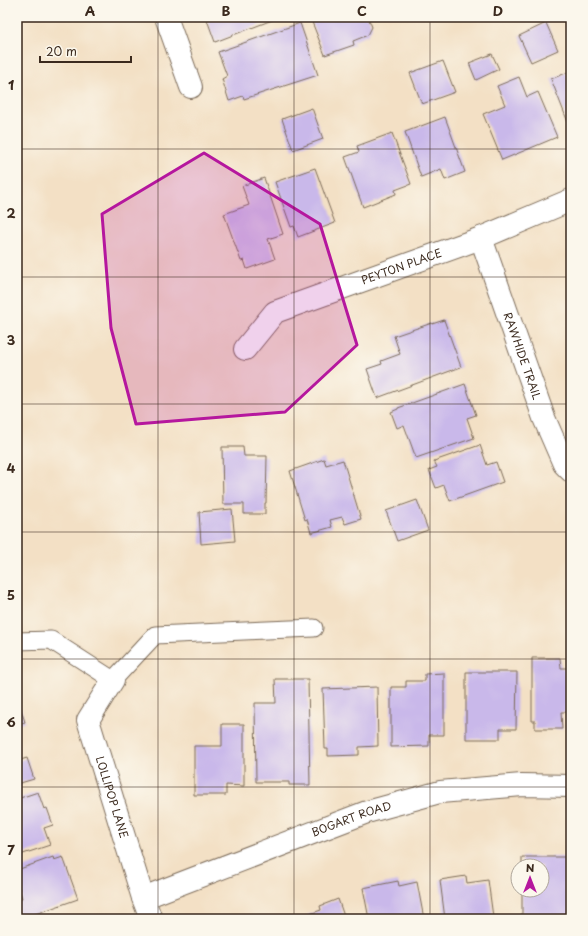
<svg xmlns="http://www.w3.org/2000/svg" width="588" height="936" viewBox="0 0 588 936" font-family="'Playpen Sans',sans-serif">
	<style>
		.building { fill: #c9b8ea }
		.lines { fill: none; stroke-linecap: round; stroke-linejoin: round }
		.service-casing { stroke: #7b6a58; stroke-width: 19 }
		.minor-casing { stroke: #7b6a58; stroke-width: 24 }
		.service { stroke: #fff; stroke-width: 17 }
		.minor { stroke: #fff; stroke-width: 22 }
		.marked { fill: #b5179e; fill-opacity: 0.2; stroke: #b5179e; stroke-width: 3; stroke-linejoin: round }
		.grid { fill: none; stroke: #3b2a1e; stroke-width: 1; stroke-opacity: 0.55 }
		.labels { text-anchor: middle; stroke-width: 3; stroke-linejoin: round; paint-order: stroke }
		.street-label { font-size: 11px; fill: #3b2a1e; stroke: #fbf7ec }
		.neatline { fill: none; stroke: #3b2a1e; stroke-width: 1.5 }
		.grid-label { font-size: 13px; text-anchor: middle; font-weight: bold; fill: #3b2a1e }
	</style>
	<rect width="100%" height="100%" fill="#fbf7ec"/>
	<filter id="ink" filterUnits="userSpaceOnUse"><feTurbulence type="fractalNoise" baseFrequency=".025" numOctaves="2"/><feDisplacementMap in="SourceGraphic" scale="8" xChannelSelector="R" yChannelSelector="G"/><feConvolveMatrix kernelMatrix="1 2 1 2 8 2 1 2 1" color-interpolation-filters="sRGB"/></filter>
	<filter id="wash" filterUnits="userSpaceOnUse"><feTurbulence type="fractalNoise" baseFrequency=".012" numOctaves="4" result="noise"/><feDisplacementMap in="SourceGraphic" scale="16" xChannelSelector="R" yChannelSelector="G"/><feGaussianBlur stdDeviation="0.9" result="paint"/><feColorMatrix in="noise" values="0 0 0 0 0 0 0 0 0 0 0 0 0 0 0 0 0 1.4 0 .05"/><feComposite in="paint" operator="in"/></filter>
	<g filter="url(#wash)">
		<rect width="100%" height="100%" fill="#f3e0c5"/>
		<g id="blocks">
			<g class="building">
				<path d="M206 17H280L215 42Z"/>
				<path d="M310 17H368L372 27 368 35 353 41 354 45 325 55Z"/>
				<path d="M300 23 318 75 244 99 243 96 229 101 222 79 227 76 218 52Z"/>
				<path d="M546 23 558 50 531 62 519 36Z"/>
				<path d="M492 54 499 69 476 80 469 63Z"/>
				<path d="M443 61 455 92 422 104 410 73Z"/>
				<path d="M571 71V130L551 79Z"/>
				<path d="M519 77 527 97 538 92 557 137 502 160 483 114 505 105 497 86Z"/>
				<path d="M312 108 323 139 293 150 282 119Z"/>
				<path d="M445 117 465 172 445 180 441 169 421 177 405 132Z"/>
				<path d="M392 133 411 184 395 190 396 194 363 207 345 157 359 152 357 146Z"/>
				<path d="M315 168 335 223 298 237 294 226 291 227 275 182Z"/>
				<path d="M264 178 283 234 268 239 275 259 247 269 244 260 241 261 224 214 249 205 242 186Z"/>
				<path d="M444 320 461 367 377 398 367 369 382 364 381 361 400 354 394 336 432 323V324Z"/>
				<path d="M465 384 476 415 467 418 474 438 416 458 404 425 397 428 391 412 398 409V408Z"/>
				<path d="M480 445 487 465 496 462 503 482 450 501 444 485 436 488 429 470 437 467 434 461Z"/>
				<path d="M222 447H243L244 456H267L266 503H265V514H244V504H223Z"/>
				<path d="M324 459 326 465 343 460 361 519 345 524 342 517 330 520 332 527 311 533 307 519 305 520 290 471Z"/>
				<path d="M417 500 428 530 397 541 386 511Z"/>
				<path d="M232 509 235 541 201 544 199 512Z"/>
				<path d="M532 658H560L561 668H571V712H561L562 729H535V721H532Z"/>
				<path d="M466 672H517L516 729H500V739H466Z"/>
				<path d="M444 673V735H429V746L391 747V687H406V681H425V674Z"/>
				<path d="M275 679H308L310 785H289V782H256L255 703H276Z"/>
				<path d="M377 687 378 746 359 747V755L328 756V749H325L323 689Z"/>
				<path d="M17 698 25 722 17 725Z"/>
				<path d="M222 724H244V786L226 785V795H194V746H222Z"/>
				<path d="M27 758 34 779 17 784V761Z"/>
				<path d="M38 792 44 809 47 808 53 825 44 828 50 845 17 856V799Z"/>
				<path d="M53 857 54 860 63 857 78 899 21 919 17 908V900L22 898 17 882V870Z"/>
				<path d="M522 857H571V919H522V890H542V866H522Z"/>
				<path d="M466 876 467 883 488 880 493 917 498 916 499 919H445L440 880Z"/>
				<path d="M398 881 399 886 417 882 424 919H369L363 888Z"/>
				<path d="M338 899 345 919H309L307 915 321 910 320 906Z"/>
			</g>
		</g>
	</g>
	<g filter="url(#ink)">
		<use href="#blocks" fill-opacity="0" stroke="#7b6a58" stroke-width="1"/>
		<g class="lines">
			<defs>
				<path id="service" d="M17 641 51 640 113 680 155 635 314 628"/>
				<g id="minor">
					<path d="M166 17 191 87"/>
					<path id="s1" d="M481 238 544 418 564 464 571 471"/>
					<path id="s2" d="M245 349 275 312 481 238 571 200"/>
					<path id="s3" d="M113 680 88 720 143 898 151 919"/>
					<path id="s4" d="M143 898 367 812 440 792 522 785 571 786"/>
				</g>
			</defs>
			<use href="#service" class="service-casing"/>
			<use href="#minor" class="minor-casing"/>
			<use href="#service" class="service"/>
			<use href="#minor" class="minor"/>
		</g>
	</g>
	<path class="marked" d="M204 153 320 224 357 345 285 412 136 424 111 328 102 214Z"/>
	<path class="grid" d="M158 17V919M294 17V919M430 17V919M17 149H571M17 277H571M17 404H571M17 532H571M17 659H571M17 787H571"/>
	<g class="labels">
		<g class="street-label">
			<text dy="4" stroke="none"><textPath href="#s2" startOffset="182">PEYTON PLACE</textPath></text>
			<text dy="4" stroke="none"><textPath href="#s1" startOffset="125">RAWHIDE TRAIL</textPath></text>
			<text dy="4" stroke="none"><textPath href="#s3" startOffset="128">LOLLIPOP LANE</textPath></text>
			<text dy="4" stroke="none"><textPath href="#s4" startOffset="223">BOGART ROAD</textPath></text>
		</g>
	</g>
	<rect width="588" height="936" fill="none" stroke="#fbf7ec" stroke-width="44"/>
	<g transform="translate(530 878)"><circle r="19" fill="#fbf7ec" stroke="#aea59a"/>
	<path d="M0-3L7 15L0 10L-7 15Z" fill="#b5179e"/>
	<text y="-6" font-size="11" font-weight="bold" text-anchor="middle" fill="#3b2a1e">N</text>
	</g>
	<path d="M40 56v6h91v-6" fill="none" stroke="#3b2a1e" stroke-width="2"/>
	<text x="46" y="56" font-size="12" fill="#3b2a1e" stroke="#fbf7ec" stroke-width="3" paint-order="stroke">20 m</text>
	<rect x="22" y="22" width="544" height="892" class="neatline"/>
	<g class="grid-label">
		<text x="90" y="16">A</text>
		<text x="226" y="16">B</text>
		<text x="362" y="16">C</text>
		<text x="498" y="16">D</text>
		<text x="11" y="90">1</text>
		<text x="11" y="218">2</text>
		<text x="11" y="345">3</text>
		<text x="11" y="473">4</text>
		<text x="11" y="600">5</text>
		<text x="11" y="727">6</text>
		<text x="11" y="855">7</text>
	</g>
</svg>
